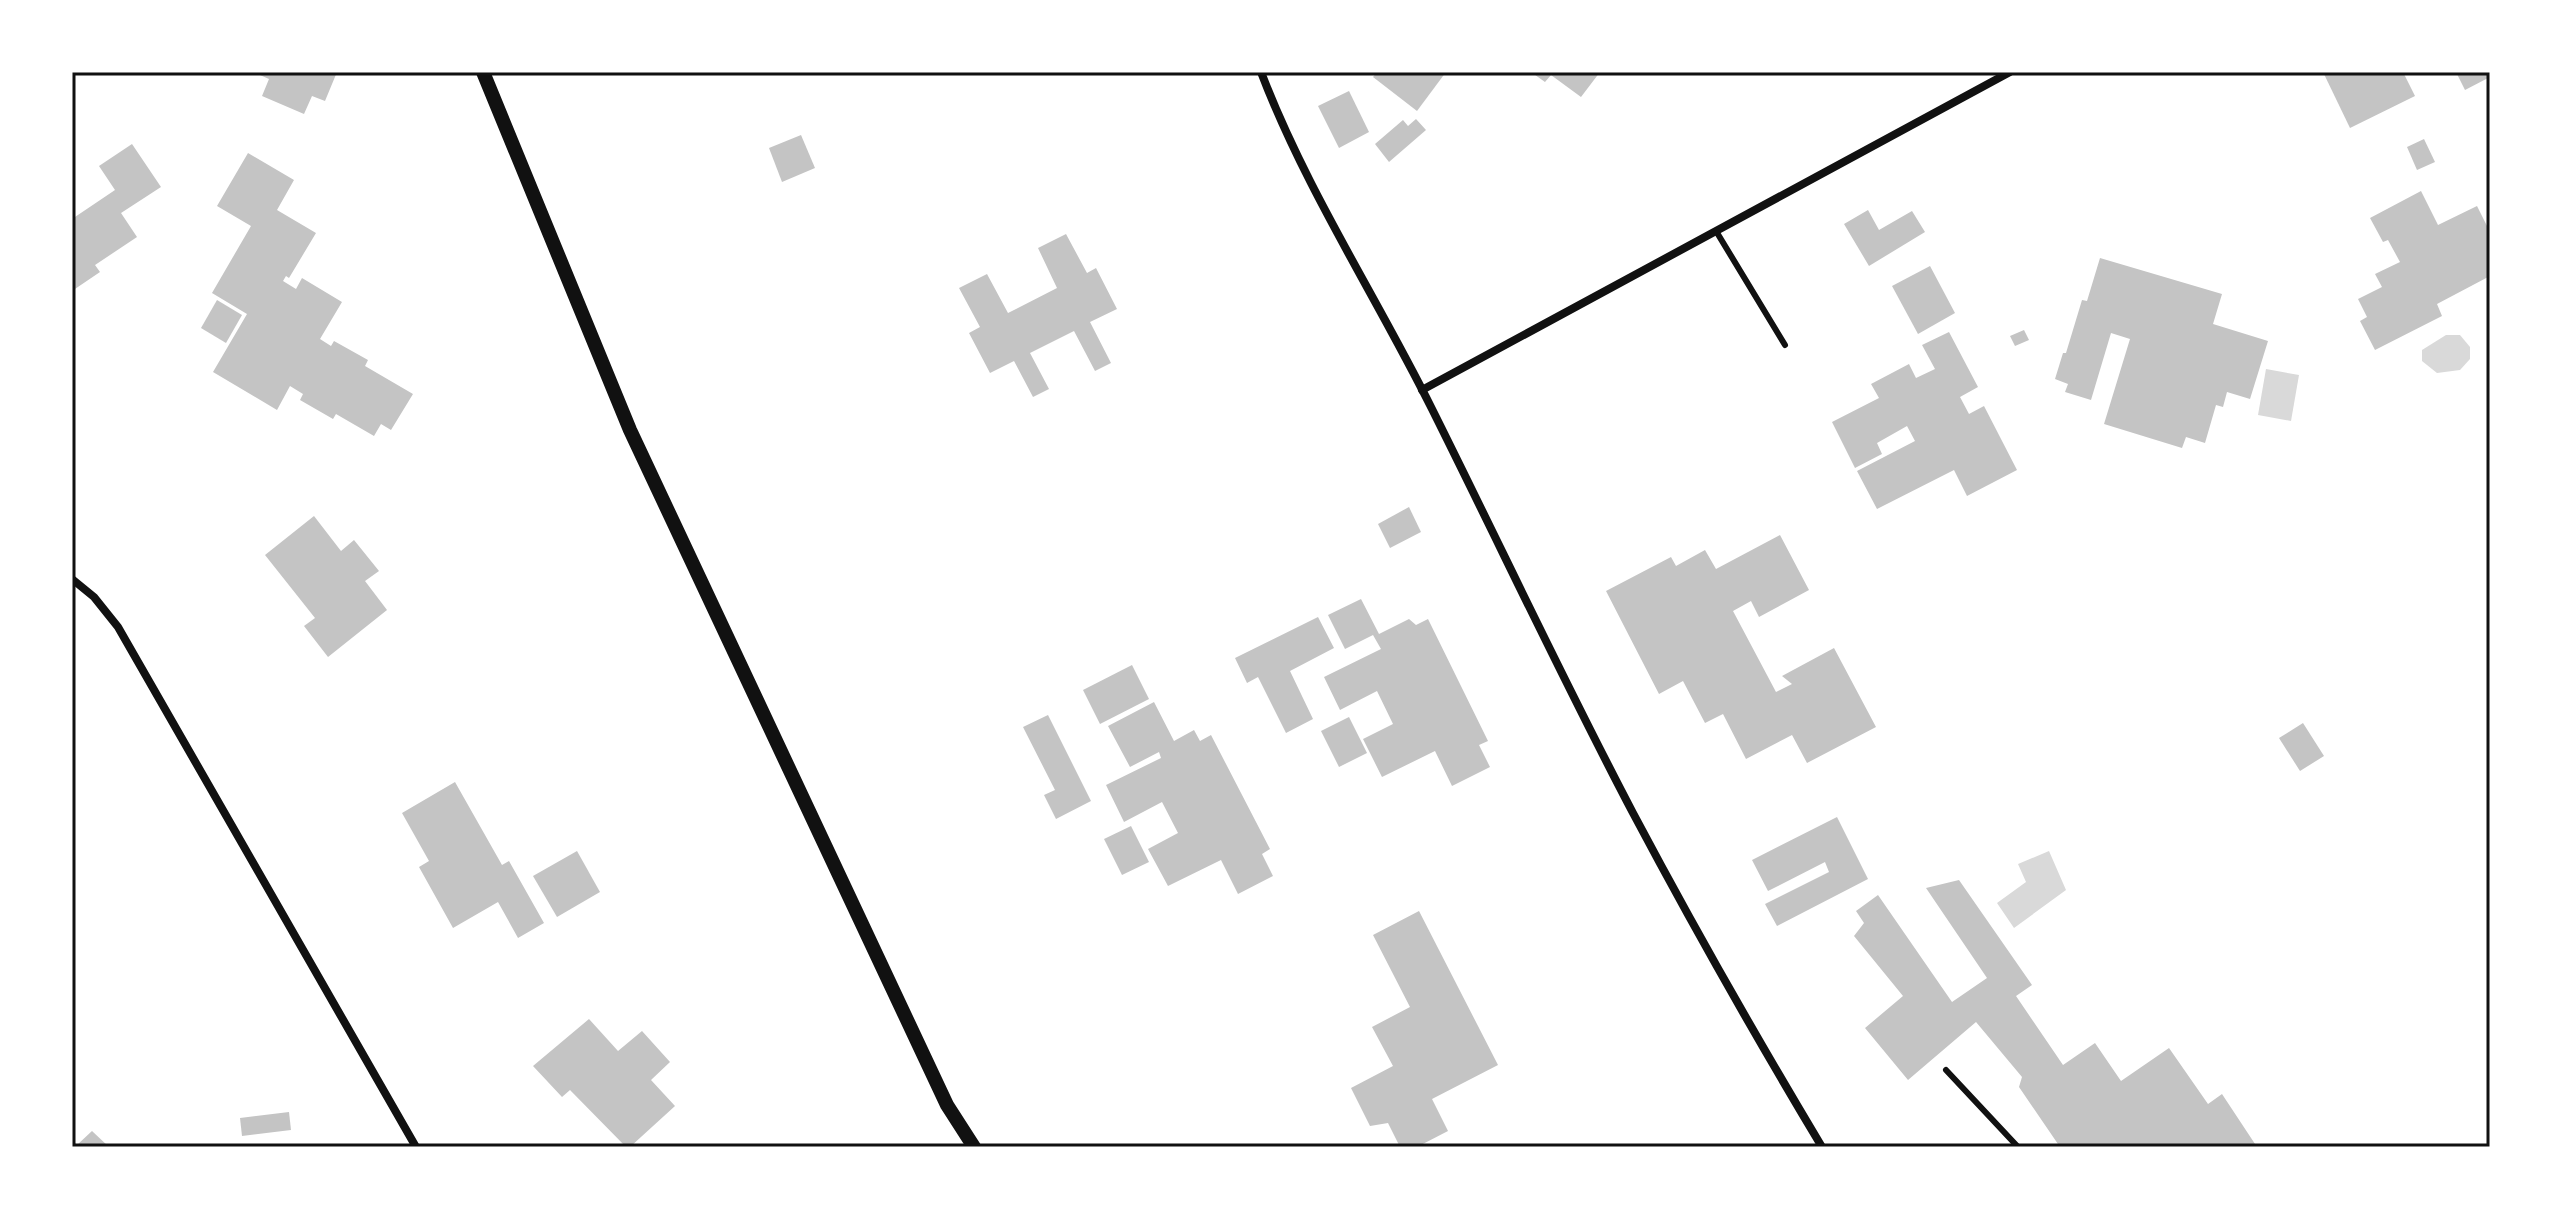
<svg xmlns="http://www.w3.org/2000/svg" width="2562" height="1219" viewBox="0 0 2562 1219" font-family="'PT Sans Narrow',sans-serif">
	<style>
		.water { fill: #d9d9d9 }
		.building { fill: #c4c4c4 }
		.lines { fill: none; stroke-linecap: round; stroke-linejoin: round }
		.service { stroke: #111; stroke-width: 6 }
		.minor { stroke: #111; stroke-width: 8 }
		.tertiary { stroke: #111; stroke-width: 14 }
		.neatline { fill: none; stroke: #111; stroke-width: 3 }
	</style>
	<rect width="100%" height="100%" fill="#fff"/>
	<g class="water">
		<path d="M2446 335H2460L2470 347V359L2460 370 2437 373 2422 361V350Z"/>
		<path d="M2266 369 2299 375 2291 421 2258 415Z"/>
		<path d="M2049 851 2066 890 2014 928 1997 903 2026 882 2018 864Z"/>
	</g>
	<g class="building">
		<path d="M261 72H337L325 101 312 96 304 114 262 96 269 79 260 75Z"/>
		<path d="M1377 72H1446L1417 111 1373 77Z"/>
		<path d="M1531 72H1600L1581 97 1551 75 1545 82Z"/>
		<path d="M2323 72H2403L2415 96 2350 128Z"/>
		<path d="M2456 72H2490V77L2465 90Z"/>
		<path d="M1349 91 1369 132 1339 148 1318 106Z"/>
		<path d="M1416 119 1426 130 1389 162 1375 144 1403 120 1408 126Z"/>
		<path d="M801 135 815 168 782 182 769 148Z"/>
		<path d="M2424 139 2435 162 2417 170 2407 147Z"/>
		<path d="M132 144 161 187 121 213 137 237 95 265 100 272 72 291V219L115 190 99 166Z"/>
		<path d="M248 153 294 180 277 210 316 233 289 278 286 276 283 281 296 289 302 278 342 302 320 339 331 346 334 341 368 360 365 366 413 394 391 430 381 424 374 436 336 414 333 419 300 400 303 394 290 386 277 410 213 372 247 314 212 293 251 226 217 206Z"/>
		<path d="M2421 191 2438 225 2477 206 2490 232V276L2437 304 2442 316 2375 350 2360 321 2367 317 2358 299 2382 287 2375 274 2400 262 2388 240 2383 242 2370 218Z"/>
		<path d="M1868 210 1879 230 1912 211 1925 232 1869 266 1844 224Z"/>
		<path d="M1066 234 1087 273 1096 268 1117 309 1090 322 1111 363 1095 371 1074 331 1030 353 1049 389 1033 397 1014 361 990 373 969 333 980 327 959 288 987 274 1008 313 1057 288 1038 248Z"/>
		<path d="M2100 258 2222 294 2213 324 2268 341 2250 399 2227 392 2223 407 2216 405 2205 443 2186 437 2182 448 2104 424 2130 339 2111 333 2091 400 2065 392 2068 384 2055 379 2063 353H2066L2082 300 2087 301Z"/>
		<path d="M1930 266 1955 313 1918 334 1892 286Z"/>
		<path d="M217 300 242 315 226 343 201 328Z"/>
		<path d="M2024 330 2029 340 2015 346 2010 336Z"/>
		<path d="M1949 332 1978 387 1960 397 1969 414 1984 406 2017 470 1967 496 1954 470 1877 509 1857 471 1915 441 1907 426 1877 443 1882 454 1855 468 1832 422 1879 398 1871 384 1909 364 1916 378 1935 369 1922 345Z"/>
		<path d="M1409 507 1421 532 1390 548 1378 524Z"/>
		<path d="M314 516 341 551 354 540 379 571 365 581 387 610 328 657 304 626 315 618 265 555Z"/>
		<path d="M1780 535 1809 590 1759 617 1751 601 1733 611 1776 692 1792 684 1782 676 1834 648 1876 727 1807 763 1792 735 1746 759 1723 714 1705 723 1683 681 1659 694 1606 591 1671 557 1676 566 1705 550 1716 569Z"/>
		<path d="M1361 599 1379 634 1409 619 1416 625 1428 619 1488 741 1479 745 1490 767 1452 786 1435 751 1382 777 1363 739 1393 724 1377 691 1340 710 1324 677 1381 649 1373 635 1345 649 1328 615Z"/>
		<path d="M1318 617 1334 648 1290 671 1313 719 1286 733 1258 677 1247 683 1235 658Z"/>
		<path d="M1132 665 1149 699 1100 724 1083 690Z"/>
		<path d="M1154 702 1174 741 1194 730 1200 741 1211 735 1270 849 1262 854 1273 876 1238 894 1221 860 1168 886 1148 849 1178 833 1162 802 1124 822 1106 785 1161 758 1159 752 1130 767 1108 726Z"/>
		<path d="M1048 715 1091 801 1056 819 1044 795 1055 790 1023 727Z"/>
		<path d="M1349 717 1367 753 1339 767 1321 731Z"/>
		<path d="M2303 723 2324 756 2300 771 2279 738Z"/>
		<path d="M455 782 502 865 509 861 544 923 518 938 498 902 453 928 419 867 429 861 402 813Z"/>
		<path d="M1837 817 1868 879 1777 926 1765 904 1829 872 1825 862 1768 891 1752 860Z"/>
		<path d="M1131 826 1149 862 1122 875 1104 839Z"/>
		<path d="M577 851 600 892 557 917 533 876Z"/>
		<path d="M1959 880 2032 985 2016 996 2063 1065 2095 1043 2121 1081 2169 1048 2208 1104 2222 1094 2257 1147H2060L2019 1087 2022 1077 1976 1022 1908 1080 1865 1028 1903 996 1854 936 1864 923 1856 911 1878 895 1952 1002 1987 978 1926 888Z"/>
		<path d="M1419 911 1498 1065 1432 1099 1448 1131 1417 1147H1400L1388 1123 1370 1126 1351 1088 1393 1066 1372 1027 1410 1007 1373 935Z"/>
		<path d="M589 1019 618 1051 642 1031 670 1062 651 1080 675 1106 630 1147H626L570 1090 562 1097 533 1066Z"/>
		<path d="M289 1112 291 1130 242 1136 240 1118Z"/>
		<path d="M92 1131 109 1147H72V1140L77 1145Z"/>
	</g>
	<g class="lines">
		<g class="service">
			<path d="M1716 231 1785 345"/>
			<path d="M1946 1070 2018 1147"/>
		</g>
		<g class="minor">
			<path d="M1261 72C1306 190 1376 296 1432 409 1499 543 1563 680 1633 813 1693 926 1756 1037 1822 1147"/>
			<path d="M1422 390 2010 72"/>
			<path d="M72 579 94 597 118 627 416 1147"/>
		</g>
		<path class="tertiary" d="M483 72 630 430 947 1105 974 1147"/>
	</g>
	<rect width="2562" height="1219" fill="none" stroke="#ffffff" stroke-width="148"/>
	<rect x="74" y="74" width="2414" height="1071" class="neatline"/>
</svg>
